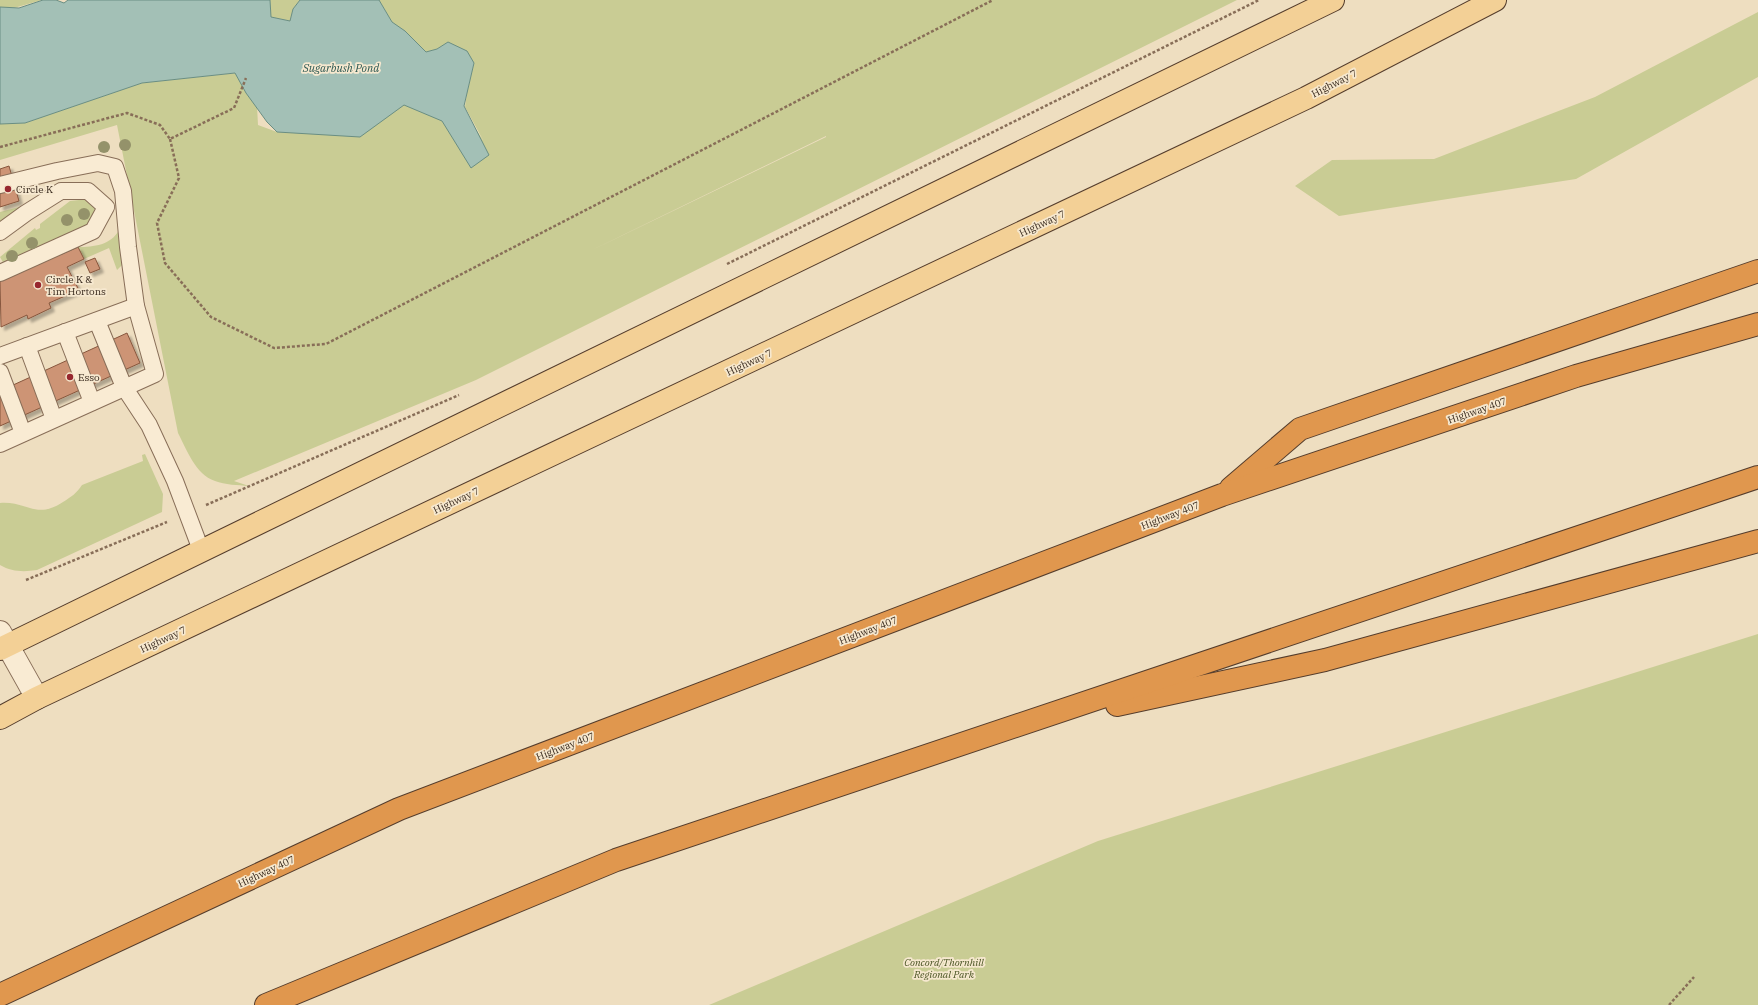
<svg xmlns="http://www.w3.org/2000/svg" width="1758" height="1005" viewBox="0 0 1758 1005" font-family="'IBM Plex Serif',serif">
	<style>
		.green { fill: #c9cc94; fill-rule: evenodd }
		.water { fill: #a3c0b6; stroke: #6a8e83 }
		.building { fill: #cd9475; stroke: #87563d; filter: url(#shadow) }
		.lines { fill: none; stroke-linecap: round; stroke-linejoin: round }
		.service-casing { stroke: #886e58; stroke-width: 18 }
		.tertiary-casing { stroke: #886e58; stroke-width: 24 }
		.primary-casing { stroke: #553d2c; stroke-width: 24 }
		.motorway-casing { stroke: #553d2c; stroke-width: 24 }
		.path { stroke: #886e58; stroke-width: 2.5; stroke-dasharray: 3 2; stroke-linecap: butt }
		.service { stroke: #f9ebd3; stroke-width: 16 }
		.tertiary { stroke: #f9ebd3; stroke-width: 22 }
		.primary { stroke: #f3d096; stroke-width: 22 }
		.motorway { stroke: #e0974e; stroke-width: 22 }
		.tree { fill: #94926a }
		.poi-dot { fill: #97272f; stroke: #f6e8cf; stroke-width: 1.5 }
		.labels { text-anchor: middle; stroke-width: 3.5; stroke-linejoin: round; paint-order: stroke }
		.street-label { font-size: 10px; fill: #37281c; stroke: #f6e8cf }
		.poi-label { font-size: 10px; fill: #37281c; stroke: #f6e8cf; text-anchor: start }
		.park-label { font-size: 10px; font-style: italic; fill: #4a5423; stroke: #f6e8cf }
		.water-label { font-size: 11px; font-style: italic; fill: #2b5751; stroke: #f6e8cf }
	</style>
	<defs>
		<filter id="shadow"><feDropShadow dx="3.5" dy="3.5" stdDeviation="1" flood-color="#0004"/></filter>
	</defs>
	<rect width="100%" height="100%" fill="#eedec0"/>
	<g class="green">
		<path d="M0 0H42L0 12Z"/>
		<path d="M270 0H300L293 9 290 21 270 17Z"/>
		<path d="M379 0H1237L476 380 234 481 249 486C238 485 225 485 215 481 195 474 187 450 178 433L117 125 0 160V124L25 123 142 83 236 73 246 93 257 106 258 125 277 132 468 89 474 63 448 42 437 49 426 52 392 22ZM467 92 465 107 483 140 458 102ZM826 136V137L588 252Z"/>
		<path d="M1758 12V77L1576 179 1339 216 1295 186 1332 160 1434 159 1595 97Z"/>
		<path d="M88 199 96 208 95 220 84 228 5 266 0 257 35 228 36 230 40 228V224L70 201Z"/>
		<path d="M23 206 0 230V212Z"/>
		<path d="M119 230 126 261 117 270 109 248 84 259 78 247C94 247 111 245 119 230Z"/>
		<path d="M145 454 163 494 162 512 37 570C24 572 12 572 0 565V503C27 501 36 520 63 502 71 497 77 493 82 485L143 461 142 455Z"/>
		<path d="M1758 634V1005H709L1098 841Z"/>
	</g>
	<path class="water" d="M43 0H56L64 3 68 0H270L271 17 290 21 293 9 300 0H379L392 22 405 31 426 52 437 49 448 42 467 51 474 63 464 106 489 155 471 168 442 121 404 105 360 137 277 132 267 122 246 93 235 73 142 83 25 123 0 124V7L19 8Z"/>
	<g class="building">
		<path d="M9 166 19 201 0 207V169Z"/>
		<path d="M78 247 84 259 67 267 79 290 49 303 51 308 28 319 27 315 1 327 0 281 61 252 62 254Z"/>
		<path d="M95 258 100 269 90 273 85 262Z"/>
		<path d="M127 333 140 363 0 426V391Z"/>
	</g>
	<g class="lines">
		<defs>
			<g id="service">
				<path d="M0 185 57 171 98 163 115 167 123 191 128 247 136 306 155 374 0 444"/>
				<path d="M0 232 26 213 61 191H88L106 207 93 231 0 273"/>
				<path d="M97 321 124 387 149 425 175 481 201 550"/>
				<path d="M65 332 92 402"/>
				<path d="M27 346 54 419"/>
				<path d="M0 356 136 306"/>
				<path d="M0 372 23 433"/>
			</g>
			<path id="tertiary" d="M0 632 37 698"/>
			<g id="primary">
				<path d="M0 649 1333 0"/>
				<path d="M0 718 37 698 1306 98 1495 0"/>
			</g>
			<g id="motorway">
				<path d="M1231 488 1300 429 1758 271"/>
				<path d="M1117 705 1325 660 1758 541"/>
				<path d="M0 995 399 809 1222 495 1576 376 1758 324"/>
				<path d="M266 1005 616 860 1758 477"/>
			</g>
		</defs>
		<use href="#service" class="service-casing"/>
		<use href="#tertiary" class="tertiary-casing"/>
		<use href="#primary" class="primary-casing"/>
		<use href="#motorway" class="motorway-casing"/>
		<g class="path">
			<path d="M170 139 179 178 157 223 165 263 211 317 274 348 326 344 993 0"/>
			<path d="M0 147 127 113 160 125 170 139 234 108 246 78"/>
			<path d="M727 264 1259 0"/>
			<path d="M206 505 459 395"/>
			<path d="M26 580 167 522"/>
			<path d="M1669 1005 1694 977"/>
		</g>
		<use href="#service" class="service"/>
		<use href="#tertiary" class="tertiary"/>
		<use href="#primary" class="primary"/>
		<use href="#motorway" class="motorway"/>
	</g>
	<g class="tree">
		<circle cx="125" cy="145" r="6"/>
		<circle cx="104" cy="147" r="6"/>
		<circle cx="84" cy="214" r="6"/>
		<circle cx="67" cy="220" r="6"/>
		<circle cx="32" cy="243" r="6"/>
		<circle cx="12" cy="256" r="6"/>
	</g>
	<g class="poi-dot">
		<circle cx="8" cy="189" r="4"/>
		<circle cx="38" cy="285" r="4"/>
		<circle cx="70" cy="377" r="4"/>
	</g>
	<g class="labels">
		<g class="street-label">
			<text transform="translate(1334 83) rotate(-27)" y="4">Highway 7</text>
			<text transform="translate(1042 223) rotate(-25)" y="4">Highway 7</text>
			<text transform="translate(749 362) rotate(-25)" y="4">Highway 7</text>
			<text transform="translate(1477 410) rotate(-19)" y="4">Highway 407</text>
			<text transform="translate(456 500) rotate(-25)" y="4">Highway 7</text>
			<text transform="translate(1170 515) rotate(-21)" y="4">Highway 407</text>
			<text transform="translate(868 630) rotate(-21)" y="4">Highway 407</text>
			<text transform="translate(163 639) rotate(-25)" y="4">Highway 7</text>
			<text transform="translate(565 746) rotate(-21)" y="4">Highway 407</text>
			<text transform="translate(266 871) rotate(-25)" y="4">Highway 407</text>
		</g>
		<g class="poi-label">
			<text x="16" y="193">Circle K</text>
			<text x="46" y="283">Circle K &amp;<tspan x="46" dy="12">Tim Hortons</tspan></text>
			<text x="78" y="381">Esso</text>
		</g>
		<g class="park-label">
			<text x="944" y="966">Concord/Thornhill<tspan x="944" dy="12">Regional Park</tspan></text>
		</g>
		<g class="water-label">
			<text x="341" y="72">Sugarbush Pond</text>
		</g>
	</g>
</svg>
